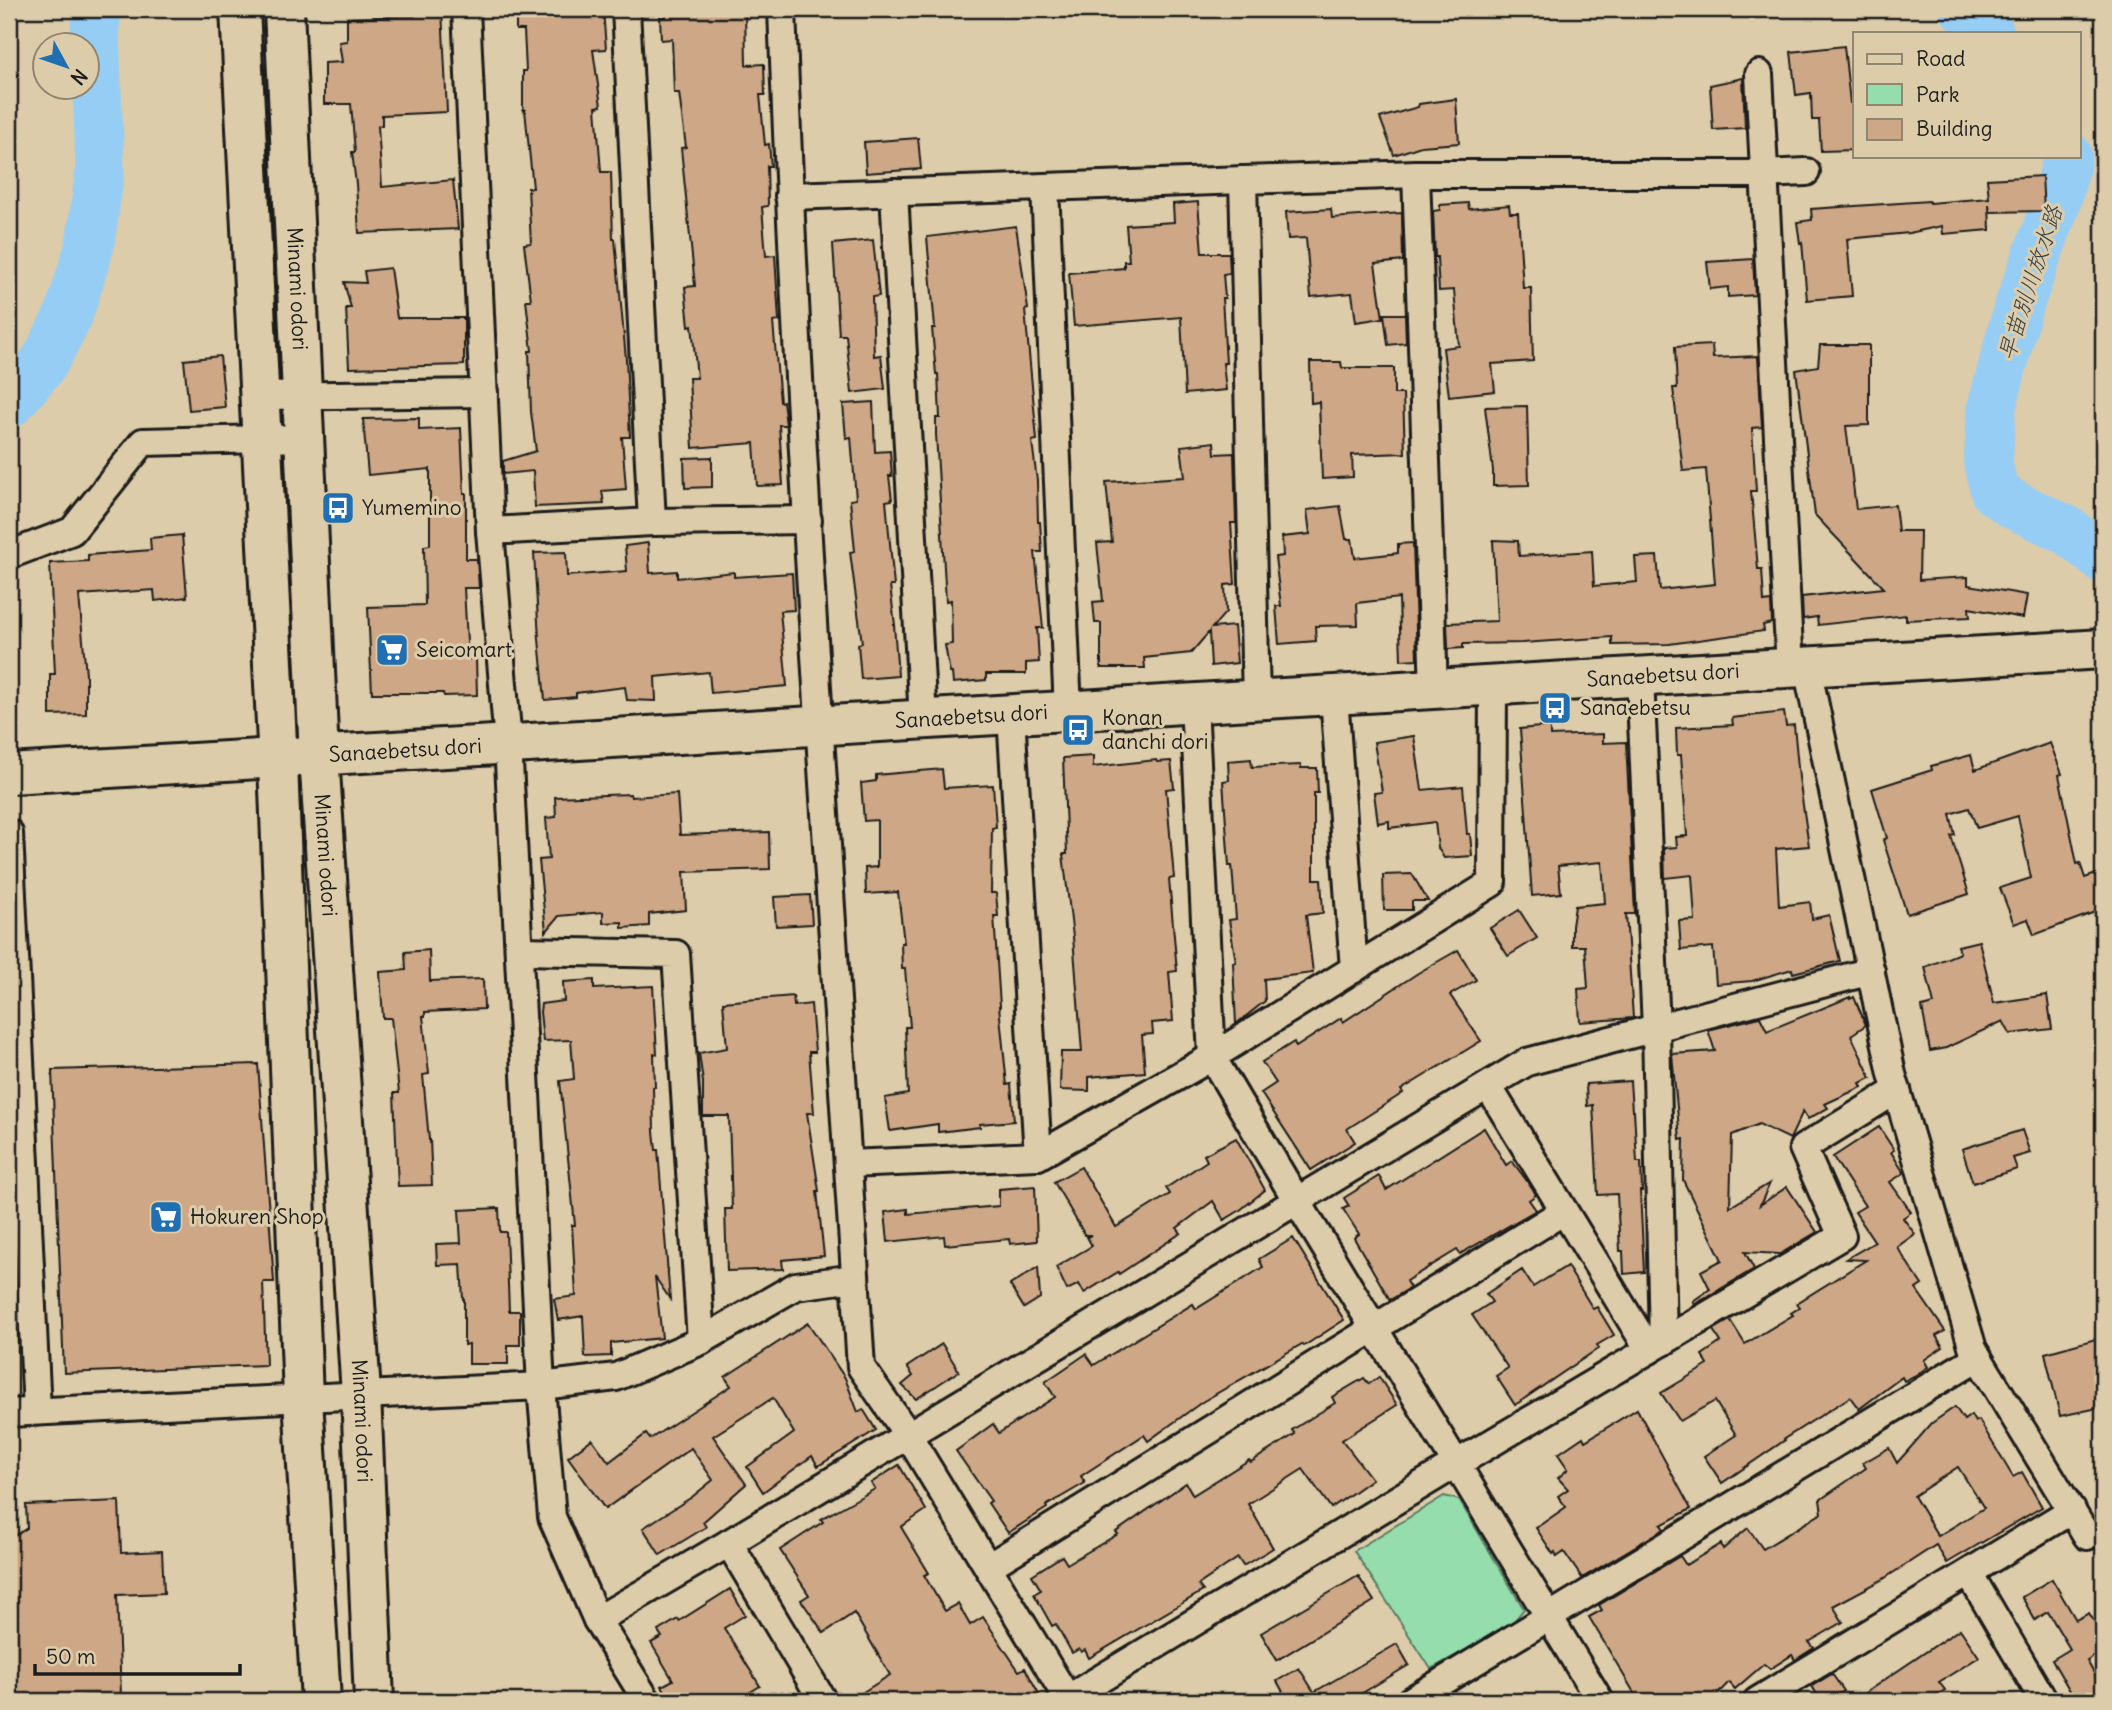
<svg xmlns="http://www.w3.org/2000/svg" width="2112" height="1710" viewBox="0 0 2112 1710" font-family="Delius,'Klee One',sans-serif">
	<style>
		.green { fill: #95ddac; stroke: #587c64; stroke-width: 2 }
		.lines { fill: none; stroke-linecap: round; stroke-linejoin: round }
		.river { stroke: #96cdf5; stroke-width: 49 }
		.building { fill: #cea886; stroke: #1c1c1c; stroke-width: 2; fill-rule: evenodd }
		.street-casing { stroke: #1c1c1c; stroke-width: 32 }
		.secondary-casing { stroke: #1c1c1c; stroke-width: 44 }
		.street { stroke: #ddcca9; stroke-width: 26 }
		.secondary { stroke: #ddcca9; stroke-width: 38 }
		.labels { text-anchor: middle; stroke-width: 6; stroke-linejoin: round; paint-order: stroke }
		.street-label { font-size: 21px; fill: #1c1c1c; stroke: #ddcca9 }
		.poi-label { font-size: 21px; fill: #1c1c1c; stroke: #ddcca9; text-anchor: start }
		.water-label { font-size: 23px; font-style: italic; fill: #343f47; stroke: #ddcca9 }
	</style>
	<rect width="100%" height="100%" fill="#ddcca9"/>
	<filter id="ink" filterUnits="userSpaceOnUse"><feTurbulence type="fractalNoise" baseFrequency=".0143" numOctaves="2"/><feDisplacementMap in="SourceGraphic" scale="14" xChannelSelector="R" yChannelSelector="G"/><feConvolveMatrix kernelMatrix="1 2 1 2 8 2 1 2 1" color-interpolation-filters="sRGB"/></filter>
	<g filter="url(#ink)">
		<path class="green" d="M1444 1496 1459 1500 1524 1609 1510 1626 1431 1669 1354 1551Z"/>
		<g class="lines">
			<g class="river">
				<path d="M1964 9 1974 15 1990 33"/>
				<path d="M2068 156 2056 204 2017 311 1992 407 1988 464 1995 492 2014 505 2067 530 2103 559"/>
				<path d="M9 404 44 363 69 314 90 245 100 170 95 29 97 9"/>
			</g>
		</g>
		<g class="building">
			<path d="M414 9H442L447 112 382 115V125L378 126 382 187 453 180 458 229 359 233 356 184 352 152H355L351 104H324V63L342 62 339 42 347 41V18L414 16Z"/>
			<path d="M516 9H560V11L603 9 606 49 593 50 601 106 596 107 601 172H611L613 239H615L626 359 630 437H622L626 489 602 491 604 504 535 507 533 471 503 474V461L536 451 531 412 529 351H532L526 300H531L524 244 531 243 528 188H533L525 110 523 111V71H526L524 30H516Z"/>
			<path d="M666 9H745L746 65 764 64 765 95H760L765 145 769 144 771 166H767L768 206 762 207 766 256 775 255 779 321 773 322 780 402 783 401 786 425H779L783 485 757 486 754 443 693 448 689 378H697L692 325 689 326 685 287 695 286 681 148 686 147 679 93H674L672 39 661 40 660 17H666Z"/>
			<path d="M1844 46 1850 103 1855 102V150L1821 151 1819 120H1812L1811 93 1796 95 1791 52Z"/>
			<path d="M1743 78 1745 128 1713 130 1710 85Z"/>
			<path d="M1456 99 1459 143 1421 146 1394 155 1380 118 1418 107 1419 104Z"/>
			<path d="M918 138 921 169 866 173 864 142Z"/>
			<path d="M2042 176 2044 211 1990 212 1989 204 1990 230 1943 234 1942 226 1909 233 1847 239 1852 296 1807 300 1802 242 1800 243 1797 222 1812 220 1811 209 1929 201 1930 203 1989 198 1987 179Z"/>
			<path d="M1198 202 1202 253H1229L1230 273 1223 274 1225 298H1222L1226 363H1223L1226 390 1185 394 1181 317 1074 326 1069 273 1124 268V261H1129L1126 225 1174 222 1173 204Z"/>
			<path d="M1468 203 1469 209 1509 205 1510 213H1518L1523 288H1531L1533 361 1492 364 1495 391 1449 396 1443 348 1459 346 1454 290 1439 291 1437 257H1435L1433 211 1440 210V205Z"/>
			<path d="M1331 209 1332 218 1402 213 1403 261 1375 264 1383 318 1356 322 1352 293 1311 297 1306 238 1288 239 1286 212Z"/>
			<path d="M1016 226 1028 309 1025 310 1037 440 1032 441 1037 481 1038 522H1040L1042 552H1035L1043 628H1037L1039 662 1026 663V674H986V680L953 683 952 673H950L945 645 952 644 951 600 946 601 936 434V418H940L938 374H936L932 328H935L927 237Z"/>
			<path d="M873 240 879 296 872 297 874 356 881 355 885 389 852 393 846 335H839L833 244Z"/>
			<path d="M1753 259 1755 295 1728 297V287L1710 289 1707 262Z"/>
			<path d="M390 268 397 318H464V365L349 368 346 308H351L344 282 366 283 364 271Z"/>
			<path d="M1384 314H1405L1406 343 1388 345Z"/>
			<path d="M1712 345 1713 358 1758 356 1762 427 1752 428 1756 491H1751L1758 569H1762L1764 602 1771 601 1772 623 1763 625 1764 631 1669 644 1612 645V637L1522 643 1463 644V648L1448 649 1447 623 1497 621 1493 540 1518 541 1519 556 1592 551 1594 586 1637 582 1635 557 1657 556 1660 590 1715 584 1706 469 1683 471 1673 388H1677L1675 347Z"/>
			<path d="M1820 345H1869V425L1846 426 1856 509 1895 505 1898 531H1920L1919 580 1968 577V585L2027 595 2023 618 1969 608 1970 617 1906 620V615L1818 625 1817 617 1803 619 1802 597 1884 588 1815 515 1796 370 1818 366Z"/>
			<path d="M220 356 225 407 189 410 184 360Z"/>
			<path d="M1310 362H1341L1342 368H1394V394H1403L1405 453 1352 455 1353 477 1322 479 1319 402 1311 403Z"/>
			<path d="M873 402 875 452 890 451 892 476H889L892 500 886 501 894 586H890L895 625H894L898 676 861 679 858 644 862 643 850 552 855 551 850 500 856 499 851 437 846 438 843 404Z"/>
			<path d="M1527 406 1529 485 1493 486V470L1485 407Z"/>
			<path d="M419 418V430L461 428 464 493H466V559H477L479 588H464L468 659H476L477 695 444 696 443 693H372L368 607 425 605 424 546 430 545V469L368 475 363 419Z"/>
			<path d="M1214 442 1215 454 1234 453 1236 523H1231L1235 584 1225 585 1226 612 1212 628 1234 626 1237 663 1211 666 1209 632 1191 653 1144 658 1145 668H1101V623H1095L1093 602 1103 601 1097 543 1112 542 1106 482 1185 477 1181 446Z"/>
			<path d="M712 457V487L685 488 684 458Z"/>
			<path d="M1340 506 1346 539H1352L1355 558 1398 553V544L1413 543 1417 659 1401 660 1399 598 1357 603 1358 625 1315 626 1316 641 1279 644 1276 606H1281L1275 557 1283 556 1282 537 1310 534 1307 510Z"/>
			<path d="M182 535 187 597 155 601 154 590 79 595 86 675V714L50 715V674H55L50 563 88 561V555L151 550 150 538Z"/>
			<path d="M648 543 650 573 677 571V578L734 572V577L792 573 794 610 780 611 787 686 711 693 709 672 655 677 656 701 627 700 625 687 576 693V697L545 700 539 639 534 553 566 552 567 576 627 571 625 546Z"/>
			<path d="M1784 712 1786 726 1794 725 1799 778 1809 846 1776 849 1779 906 1810 902 1812 919 1829 915 1840 961 1793 973 1792 969 1752 981 1716 984 1713 947 1681 950 1679 921 1695 920 1692 875 1665 878 1664 848 1677 847 1676 837 1687 836 1681 755H1677L1676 728 1733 725 1732 718Z"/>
			<path d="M1550 726V736L1603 734V743L1626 742 1635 914H1626L1633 1018 1580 1022 1578 989 1588 988 1585 946H1572V926L1575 906 1605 903 1602 862 1558 866 1561 893 1532 896 1520 729Z"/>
			<path d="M1414 736 1422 790 1463 786 1467 834H1470L1472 856 1444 858 1438 848 1435 822 1389 828V821L1378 823 1374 793 1382 792 1374 742Z"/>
			<path d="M2050 743 2062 774 2059 775 2077 864 2080 863 2085 878 2096 874 2103 893V909L2034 935 2028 919 2014 924 2000 888 2031 878 2018 816 1977 828 1969 808 1950 814 1955 835 1951 836 1969 894 1907 914 1883 840 1887 838 1872 789 1932 770 1931 766 1971 755 1975 770Z"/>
			<path d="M1093 756V767L1156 760 1157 762 1171 761 1174 788 1166 789 1174 878 1169 879 1177 971 1169 972 1173 1021 1152 1023 1153 1034 1142 1035 1145 1072 1089 1077V1091L1060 1090 1061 1052H1082L1073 937 1063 854H1067L1063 758Z"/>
			<path d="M1251 759 1252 767 1301 765V768H1317L1318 793H1314V879H1321L1323 913 1306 915 1313 973 1264 979 1265 1001 1236 1024 1233 962H1236L1229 920 1236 919 1232 866H1229L1223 781 1229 780 1228 761Z"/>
			<path d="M942 769 944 788 993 785 996 827 992 828 991 893H996L998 916H994L1000 1006H999L1007 1085 1011 1084 1014 1121 980 1124V1127L938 1132V1124L890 1131 885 1098 908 1094 905 1027H910L905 969H902L901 943H904L898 892 866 894 865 868 877 867V820L864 821 861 783 876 781V775Z"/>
			<path d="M630 794 631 797 677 794 680 835 769 832 770 869 684 872 686 910 649 914V926L622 928V922L603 923V912L559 916 546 932 539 860 549 859 546 818 556 817 555 797Z"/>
			<path d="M1412 874 1428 901H1412V910H1384L1383 875Z"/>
			<path d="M810 895 812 924 776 926 774 897Z"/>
			<path d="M1519 910 1537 938 1508 956 1490 928Z"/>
			<path d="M1979 941 1994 1003 2047 995 2052 1029 2010 1034 2003 1021 1946 1048 1930 1051 1922 1007 1934 1004 1925 967 1960 953 1958 946Z"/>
			<path d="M429 950 430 981 483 979 484 1009 425 1012V1016H423L429 1074 423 1075 429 1140H430L432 1185 398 1186 394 1093H399L391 1018H383L380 972 406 970 405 952Z"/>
			<path d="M1458 950 1476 980 1450 995 1481 1041 1401 1090 1403 1093 1347 1129 1355 1142 1311 1170 1261 1093 1276 1083 1262 1062 1294 1042 1296 1047 1341 1018 1343 1022 1418 973Z"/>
			<path d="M594 980V989L653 986 657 1054H654L655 1087H653L654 1131 656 1150H658L670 1299 655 1277 662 1338 611 1343V1356L585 1357 583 1316 558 1320 554 1299 576 1296 572 1225H575L560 1081 574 1079 571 1040 543 1041 540 1012 541 1004 564 1001 563 982Z"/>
			<path d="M793 996 794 1006 811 1004 815 1052H809L814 1113H807L819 1191H817L824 1256 782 1260 783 1269 727 1271 725 1209H732L729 1116H703V1082L699 1053 727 1048 723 1002Z"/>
			<path d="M1850 997V999L1854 997 1866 1025 1851 1035 1871 1078 1860 1083 1862 1087 1825 1104 1828 1108 1808 1119 1803 1111 1790 1139 1759 1124 1732 1135 1730 1207 1770 1183 1760 1205 1787 1187 1817 1232 1780 1254 1745 1252 1754 1269 1695 1304 1693 1301 1710 1289 1701 1271 1722 1260 1683 1180 1684 1139 1680 1140 1672 1054 1715 1051 1708 1030 1760 1017 1767 1031Z"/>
			<path d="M258 1064 274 1282H263L266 1365 64 1373 52 1070Z"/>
			<path d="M1630 1081 1632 1111H1634L1637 1162H1641L1642 1191H1640L1644 1272 1624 1274 1623 1251H1620L1617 1194 1598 1195 1593 1105 1587 1106 1586 1084Z"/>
			<path d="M1879 1127 1894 1150 1891 1152 1904 1173 1890 1182 1911 1212 1903 1218 1915 1234 1897 1247 1922 1285 1916 1289 1945 1331 1936 1336 1943 1347 1924 1360 1928 1367 1914 1376 1904 1381 1902 1377 1859 1409 1850 1397 1784 1439 1785 1440 1722 1483 1704 1456 1736 1435 1715 1401 1680 1421 1661 1393 1708 1365 1702 1355 1721 1342 1713 1330 1730 1320 1745 1344 1793 1315 1791 1313 1800 1307 1797 1303 1866 1260 1846 1259 1875 1242 1855 1212 1865 1206 1833 1157Z"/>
			<path d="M1484 1128 1506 1165 1512 1161 1533 1189 1536 1195 1529 1200 1536 1210 1460 1254 1457 1250 1406 1281 1410 1288 1390 1300 1354 1238 1359 1234 1343 1209 1349 1206 1344 1198 1379 1176 1386 1190Z"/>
			<path d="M2022 1130 2030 1153 2013 1158 2017 1169 1973 1183 1962 1149Z"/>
			<path d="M1236 1138 1265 1190 1239 1211 1224 1220 1213 1201 1177 1228 1181 1233 1119 1274 1118 1272 1084 1293 1079 1284 1067 1290 1056 1267 1092 1246 1087 1237 1091 1235H1085L1054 1182 1081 1167 1116 1227 1170 1194 1166 1188 1207 1161 1204 1155Z"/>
			<path d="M1035 1186 1037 1241 1010 1244 1009 1239 945 1245 944 1236 888 1242 885 1212 908 1209V1214L999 1206V1189Z"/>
			<path d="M499 1208 500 1232H506L509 1311H520V1345H508V1364H469V1344L464 1345V1299H463L461 1264 437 1265 436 1244 461 1243 459 1210Z"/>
			<path d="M1293 1238 1344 1320 1304 1346 1302 1344 1202 1402 1148 1441 1144 1435 1081 1476 1085 1483 1046 1506 1047 1508 1008 1533 988 1503 991 1501 956 1451 993 1424 999 1433 1055 1397 1045 1382 1086 1354 1094 1365 1193 1304 1196 1309 1263 1267 1259 1259Z"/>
			<path d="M1567 1266 1593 1309 1597 1307 1614 1335 1597 1345 1599 1348 1515 1405 1496 1376 1508 1368 1472 1315 1492 1302 1486 1294 1522 1270 1533 1287Z"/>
			<path d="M1038 1267 1040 1298 1024 1308 1010 1285Z"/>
			<path d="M808 1323 845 1378 858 1412 863 1409 876 1430 818 1466 812 1456 763 1492 747 1467 794 1433 773 1398 713 1436 746 1484 703 1522 706 1527 660 1555 643 1528 692 1497 713 1480 691 1448 605 1509 568 1457 592 1439 609 1462 646 1434 650 1439 731 1386 725 1377Z"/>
			<path d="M2103 1337V1407L2060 1416 2045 1353Z"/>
			<path d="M942 1344 959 1371 916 1399 902 1385 913 1376 907 1367Z"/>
			<path d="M1379 1377 1397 1405 1342 1440 1372 1479 1331 1508 1303 1469 1248 1504 1273 1548 1243 1566 1238 1558 1198 1585 1203 1591 1089 1658 1085 1650 1081 1652 1079 1649 1072 1653 1056 1624 1052 1626 1034 1594 1041 1590 1032 1575 1062 1556 1067 1564 1118 1534 1116 1532 1186 1483 1193 1495 1249 1460 1251 1462 1295 1434 1292 1430 1335 1403 1332 1397 1364 1378 1369 1384Z"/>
			<path d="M1955 1407 1964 1420 1971 1415 1975 1422 1979 1420 2013 1477 2022 1472 2042 1507 1947 1563 1936 1545 1882 1580 1833 1606 1843 1622 1809 1642 1814 1648 1795 1660 1792 1655 1770 1669 1764 1664 1735 1689 1729 1682 1711 1701H1639L1589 1617 1602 1610 1599 1605 1680 1556 1686 1565 1721 1544 1723 1549 1748 1528 1763 1549 1822 1513 1820 1500 1866 1468 1863 1463 1889 1448 1897 1463 1932 1423ZM1958 1467 1984 1508 1938 1536 1914 1496Z"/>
			<path d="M1637 1409 1691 1509 1661 1525 1664 1529 1582 1578 1564 1552 1557 1557 1555 1552 1553 1554 1536 1528 1566 1507 1558 1496 1568 1489 1558 1478 1568 1469 1558 1454 1583 1437 1585 1441Z"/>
			<path d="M899 1465 926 1510 901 1527 929 1573 924 1575 945 1611 958 1604 970 1625 983 1617 1019 1671 1025 1668 1043 1701H849L890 1675 854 1613 824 1633 801 1600 809 1595 780 1550 823 1522 821 1519 875 1489 871 1483Z"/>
			<path d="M119 1501 121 1553 162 1551 164 1593 117 1595 121 1695 81 1696V1699L9 1701V1540L27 1528 26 1505Z"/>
			<path d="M1358 1576 1374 1601 1277 1660 1261 1633Z"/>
			<path d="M2052 1579 2076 1620 2089 1613 2103 1636V1651L2087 1661 2103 1689V1701H2076L2052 1660 2070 1649 2048 1612 2035 1620 2022 1597Z"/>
			<path d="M730 1589 745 1615 724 1628 760 1686 736 1701H671L662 1686 673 1680 651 1643 662 1637 658 1631 678 1619 679 1621Z"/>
			<path d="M1960 1629 1979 1657 1939 1682 1945 1690 1928 1701H1853Z"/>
			<path d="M1397 1644 1409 1665 1349 1701H1288L1277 1681 1299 1668 1314 1692Z"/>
			<path d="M1832 1674 1844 1691 1828 1701H1821L1812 1686Z"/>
		</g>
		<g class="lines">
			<defs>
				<g id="street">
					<path d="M466 9 490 531 508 743 541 1386 552 1517 597 1620 647 1701"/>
					<path d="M626 9 652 522"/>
					<path d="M782 9C799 462 832 914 861 1367L908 1435 1069 1701"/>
					<path d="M1759 74 1790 668"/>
					<path d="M1416 174 1434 690"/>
					<path d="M1243 180 1256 700"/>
					<path d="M1045 187 1068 711"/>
					<path d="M894 192 923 720"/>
					<path d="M789 196 1416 174H1764L1806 172"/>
					<path d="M260 396 484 393"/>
					<path d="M490 531 652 522 808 520"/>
					<path d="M9 555 72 531 143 442 304 438"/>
					<path d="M1807 667 1892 1074 1973 1349 2087 1536"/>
					<path d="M1640 677 1656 1028 1663 1342"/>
					<path d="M1334 696 1354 969"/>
					<path d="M1194 704 1212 1057 1297 1201 1600 1701"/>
					<path d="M1011 715 1038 1156"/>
					<path d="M9 833 37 1411"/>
					<path d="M520 951 676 954 701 1341"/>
					<path d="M1488 1086 1649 1350"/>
					<path d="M848 1164 1038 1156 1212 1057 1492 883 1493 686"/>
					<path d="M9 1413 541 1386 616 1377 701 1341 796 1286 855 1278"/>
					<path d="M729 1543 823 1701"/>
					<path d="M988 1567 1564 1211"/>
					<path d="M1969 1573 2044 1701"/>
					<path d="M597 1620 729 1543 1527 1062 1871 971"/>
					<path d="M1067 1699 1456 1464 1842 1236 1803 1148 1897 1090"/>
					<path d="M1410 1701 1978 1357"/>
					<path d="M1757 1701 2072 1510"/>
				</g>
				<g id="secondary">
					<path d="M240 9 278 763 303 1398 321 1701"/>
					<path id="s1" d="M284 9 319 756 361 1394 374 1701"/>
					<path id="s2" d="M9 774 2103 649"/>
				</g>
			</defs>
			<use href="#street" class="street-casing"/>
			<use href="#secondary" class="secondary-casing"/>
			<use href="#street" class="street"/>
			<use href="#secondary" class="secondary"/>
		</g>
	</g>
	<defs>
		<symbol id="bus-square" viewBox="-11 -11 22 22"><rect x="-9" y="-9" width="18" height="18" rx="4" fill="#1f6fb2" stroke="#ddcca9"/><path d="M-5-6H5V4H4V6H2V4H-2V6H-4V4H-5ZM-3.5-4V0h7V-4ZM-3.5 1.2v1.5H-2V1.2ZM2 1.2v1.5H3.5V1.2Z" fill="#fff"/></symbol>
		<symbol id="supermarket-square" viewBox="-11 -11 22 22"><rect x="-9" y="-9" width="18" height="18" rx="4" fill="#1f6fb2" stroke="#ddcca9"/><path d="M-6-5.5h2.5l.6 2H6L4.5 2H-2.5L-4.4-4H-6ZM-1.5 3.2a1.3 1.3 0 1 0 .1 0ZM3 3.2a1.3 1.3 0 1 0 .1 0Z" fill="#fff"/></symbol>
	</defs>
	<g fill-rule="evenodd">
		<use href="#bus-square" x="319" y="489" width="38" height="38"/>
		<use href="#supermarket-square" x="373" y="631" width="38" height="38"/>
		<use href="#bus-square" x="1536" y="689" width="38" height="38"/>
		<use href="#bus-square" x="1059" y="711" width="38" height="38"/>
		<use href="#supermarket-square" x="147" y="1198" width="38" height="38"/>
	</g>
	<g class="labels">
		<g class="street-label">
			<text dy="7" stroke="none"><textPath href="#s1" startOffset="280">Minami odori</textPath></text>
			<text dy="7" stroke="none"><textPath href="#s2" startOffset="1657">Sanaebetsu dori</textPath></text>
			<text dy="7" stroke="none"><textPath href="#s2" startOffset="964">Sanaebetsu dori</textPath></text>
			<text dy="7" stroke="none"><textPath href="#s2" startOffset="397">Sanaebetsu dori</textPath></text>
			<text dy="7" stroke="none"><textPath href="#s1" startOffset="847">Minami odori</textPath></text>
			<text dy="7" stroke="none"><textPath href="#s1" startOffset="1414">Minami odori</textPath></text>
		</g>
		<g class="poi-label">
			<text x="362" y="515">Yumemino</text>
			<text x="416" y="657">Seicomart</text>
			<text x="1580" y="715">Sanaebetsu</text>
			<text x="1102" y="725">Konan<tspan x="1102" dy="24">danchi dori</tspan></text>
			<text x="190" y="1224">Hokuren Shop</text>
		</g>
		<g class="water-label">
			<text transform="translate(2030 283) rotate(-72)" y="8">早苗別川放水路</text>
		</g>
	</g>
	<rect width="2112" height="1710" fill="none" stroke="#ddcca9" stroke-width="35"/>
	<rect x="18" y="18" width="2077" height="1675" fill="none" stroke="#1c1c1c" stroke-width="2.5" filter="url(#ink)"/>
	<rect x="1853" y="32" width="228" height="126" fill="#ddcca9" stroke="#908671" stroke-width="2"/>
	<rect x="1867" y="54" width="35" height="10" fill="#ddcca9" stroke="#908671" stroke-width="2"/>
	<text x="1916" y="66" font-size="21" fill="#1c1c1c">Road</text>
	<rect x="1867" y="84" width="35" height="21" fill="#95ddac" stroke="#908671" stroke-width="2"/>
	<text x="1916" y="102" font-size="21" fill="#1c1c1c">Park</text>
	<rect x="1867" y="119" width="35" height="21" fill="#cea886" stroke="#908671" stroke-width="2"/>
	<text x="1916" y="136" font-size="21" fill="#1c1c1c">Building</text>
	<g transform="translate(66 66) rotate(130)"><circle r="33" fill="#ddcca9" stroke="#908671" stroke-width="2"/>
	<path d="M0-5L12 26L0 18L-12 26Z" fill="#1f6fb2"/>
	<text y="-10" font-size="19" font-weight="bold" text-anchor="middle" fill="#1c1c1c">N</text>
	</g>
	<path d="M35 1664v10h205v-10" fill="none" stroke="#1c1c1c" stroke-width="3.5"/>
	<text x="46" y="1664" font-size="21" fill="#1c1c1c" stroke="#ddcca9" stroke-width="5" paint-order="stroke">50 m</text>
</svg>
